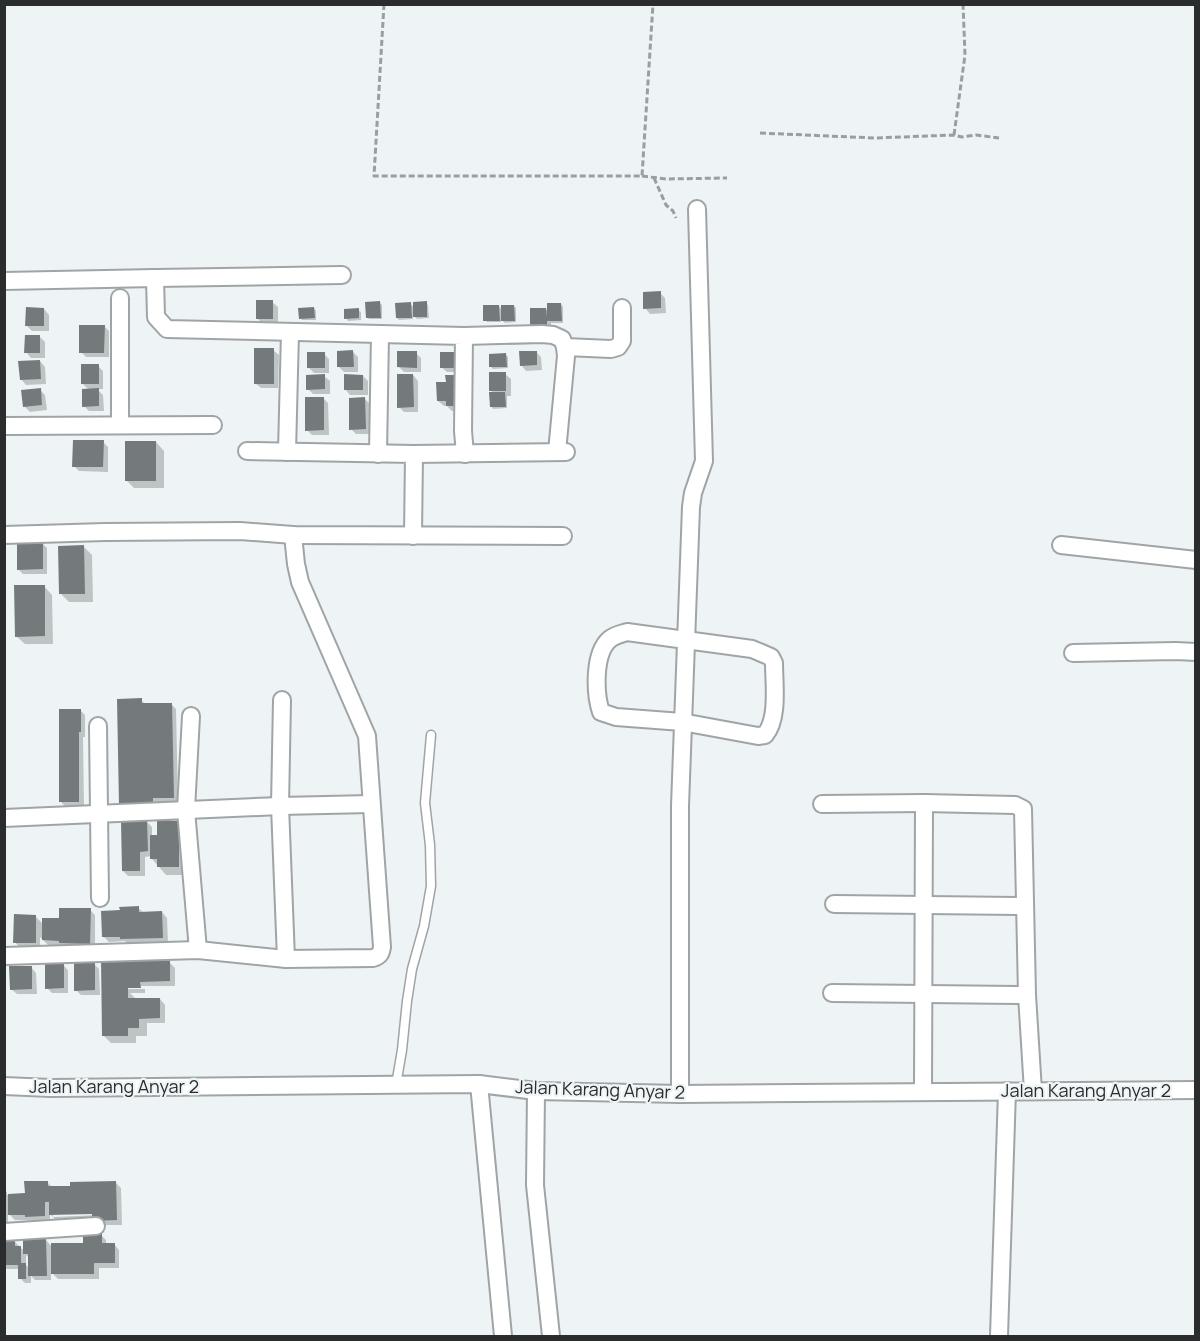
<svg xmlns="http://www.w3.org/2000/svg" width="1200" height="1341" viewBox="0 0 1200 1341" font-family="Manrope,sans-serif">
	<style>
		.shadow { fill: #0003; fill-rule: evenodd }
		.building { fill: #74797c }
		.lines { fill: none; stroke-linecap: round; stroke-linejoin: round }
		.service-casing { stroke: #9fa5a6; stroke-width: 11 }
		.minor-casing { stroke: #9fa5a6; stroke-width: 20 }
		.path { stroke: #999e9f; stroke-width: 3; stroke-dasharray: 6 3; stroke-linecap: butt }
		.service { stroke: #fff; stroke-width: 8 }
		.minor { stroke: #fff; stroke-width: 16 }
		.labels { text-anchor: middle; stroke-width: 4.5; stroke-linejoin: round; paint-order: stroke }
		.street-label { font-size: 18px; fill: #2a2c2d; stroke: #eef4f5 }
	</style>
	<rect width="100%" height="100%" fill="#eef4f5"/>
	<g class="shadow">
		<path d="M660 293 665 298 666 313 650 314 645 308Z"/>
		<path d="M272 302 278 307V324H263L258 319Z"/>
		<path d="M380 303 382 305V319H369L367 317Z"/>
		<path d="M426 303 428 305 429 318 417 319 413 315V319L399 320 397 318 410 304 414 307Z"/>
		<path d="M561 304 563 307V323H551V330H537L546 309 549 312Z"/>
		<path d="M499 306 502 310 514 306 516 308V322L505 323 501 319V322H487L485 320Z"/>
		<path d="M314 308 316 311V320H302L300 318Z"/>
		<path d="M44 309 49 315V331H32L27 326Z"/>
		<path d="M358 310 361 312V320L348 321 346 318Z"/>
		<path d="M104 326 109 331V357H86L81 352Z"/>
		<path d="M40 337 45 342V358H31L26 352Z"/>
		<path d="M273 350 279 355 278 388H261L255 383Z"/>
		<path d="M353 352 358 357V372H344L339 367Z"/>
		<path d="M536 352 541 357 542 370 526 371 521 365Z"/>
		<path d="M416 353 421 358V372H404L399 367Z"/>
		<path d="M456 353 461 372H447L441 367Z"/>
		<path d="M324 354 329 359V373H314L308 367Z"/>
		<path d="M506 355 508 357V368L493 369 491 367Z"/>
		<path d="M40 361 45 367 46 384 26 385 21 379Z"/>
		<path d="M98 366 103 371V389H97L103 395 104 411H89L84 406 89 390 82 383Z"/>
		<path d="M505 374 511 379V396H507V408L493 409 491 406 494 394 491 390Z"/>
		<path d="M413 375 418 381V412H404L399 407Z"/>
		<path d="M324 376 330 381V394H313L308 389Z"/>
		<path d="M363 376 368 381V395H350L345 389Z"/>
		<path d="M438 384 462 411H452L447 406H444L438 401Z"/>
		<path d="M40 390 45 395 47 410 30 412 24 406Z"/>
		<path d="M323 398 328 403 329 435H312L307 430Z"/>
		<path d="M365 399 370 404V434H356L351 429Z"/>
		<path d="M103 442 108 447V472L79 471 74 466Z"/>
		<path d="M156 442 164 451V488H134L126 480Z"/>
		<path d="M42 543 47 548V574H23L18 569Z"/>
		<path d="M84 547 92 555 93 602H69L61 594Z"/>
		<path d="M44 586 52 595 53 644H25L16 636Z"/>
		<path d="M141 700 146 705 171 704 176 709 178 802 160 803 161 812H129Z"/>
		<path d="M80 710 85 715V737H83L84 807H66L61 802Z"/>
		<path d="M147 822 152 827V836H158L179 822 187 875H166L152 859V856L145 857V876H128L123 871Z"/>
		<path d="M138 908 144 913 162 912 167 918 168 943 127 944 125 941 109 942 103 936 121 912Z"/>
		<path d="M90 910 95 915V948H66L63 945H48L40 937V948H20L15 942 35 916 43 924Z"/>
		<path d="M117 959 121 962H169L175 968V986H124L127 989H145V993H130L135 998V999H160L165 1005V1023H147V1036H136V1043H111L103 1035Z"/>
		<path d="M94 964 99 969 100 995H81L76 990Z"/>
		<path d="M63 965 68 970V993H52L47 988Z"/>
		<path d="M31 967 36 973 37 994H17L11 989Z"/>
		<path d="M47 1182 53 1188 116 1183 121 1188 122 1225H99L94 1219 56 1220 50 1214V1221L15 1220 8 1213V1229L4 1230V1190L7 1192V1195H26ZM100 1212V1215L53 1217V1214Z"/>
		<path d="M101 1235 106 1240V1244H114L119 1250V1268H99V1279H58L51 1272V1280H35L31 1276V1283H25L20 1278V1269H4V1241H14L25 1252 46 1240 52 1247 84 1244ZM26 1255 30 1259V1269L26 1265Z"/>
	</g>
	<g class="building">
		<path d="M661 291V308L643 309V292Z"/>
		<rect x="256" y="300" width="17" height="19"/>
		<path d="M380 301 381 318H366L365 302Z"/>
		<path d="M427 301V317H413V302Z"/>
		<path d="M411 302 412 318H396L395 303Z"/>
		<path d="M547 303H561L562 321H547V326H530V308H546L547 317Z"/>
		<path d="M483 305H499L500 321H483Z"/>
		<path d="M501 305H514L515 321H501Z"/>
		<path d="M26 307 44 308V326H25Z"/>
		<path d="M314 307 315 318 299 319 298 308Z"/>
		<path d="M359 308V318L344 319V309Z"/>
		<path d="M79 325H105L104 353H79Z"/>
		<path d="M25 335H40V353H24Z"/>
		<rect x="254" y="348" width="20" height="36"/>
		<path d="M353 350 354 367H337V351Z"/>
		<path d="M397 351H417V368L397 367Z"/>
		<path d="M519 351H537V365L520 366Z"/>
		<rect x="307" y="352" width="18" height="16"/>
		<rect x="440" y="352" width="17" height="16"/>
		<path d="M506 353 507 367H489V354Z"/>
		<path d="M40 360 41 379 20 380 18 361Z"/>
		<rect x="81" y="364" width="18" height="20"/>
		<rect x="489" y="372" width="17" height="19"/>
		<path d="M325 374V389L306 390V375Z"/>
		<path d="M344 374 363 375V390H344Z"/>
		<path d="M397 374H413L414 407 397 408Z"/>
		<path d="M445 375H457L458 406H446V401H437L436 382H446Z"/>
		<path d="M41 388 42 405 23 407 21 390Z"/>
		<path d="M99 388V406L82 407V389Z"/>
		<path d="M489 392H505L506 407H490Z"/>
		<path d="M305 397H324V430L305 431Z"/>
		<path d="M365 397 366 429 349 430V398Z"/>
		<path d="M73 440H104L103 467H72Z"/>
		<rect x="125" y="441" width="31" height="40"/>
		<path d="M17 541H43V569L17 570Z"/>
		<path d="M84 545 85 594H59L58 546Z"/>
		<path d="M14 585H45V636L15 637Z"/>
		<path d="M142 698V703H172L174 798H153V804L119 805 117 699Z"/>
		<path d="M59 709H81V732H79V802H59Z"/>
		<path d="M147 820 148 851 140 852V871H122L121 821Z"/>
		<path d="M157 820 179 821V867H157V859H150V835H157Z"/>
		<path d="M139 906V912L162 911 163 938 120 939V937H102L101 911 120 910 119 907Z"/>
		<path d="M59 908H91L90 944 59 943V941L42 940V918H59Z"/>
		<path d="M14 914 36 915V943H13Z"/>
		<path d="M101 958H118V961H170V981L140 982 141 988H128V998H160V1018L139 1019V1028H128V1036H102Z"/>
		<path d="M45 963H64V988L45 989Z"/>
		<path d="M74 963H95V990L74 991Z"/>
		<path d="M9 966H32V989L10 990Z"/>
		<path d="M24 1181H48V1186H70V1182L116 1181 117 1220 92 1221V1214L49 1215V1202H45V1216L25 1217V1215H8V1194L25 1193Z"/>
		<path d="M102 1233V1243H115V1263H94V1274H51V1243H83V1234Z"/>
		<path d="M4 1239H15V1246H21V1263H26V1279H18V1265H4Z"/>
		<path d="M23 1239H46L47 1276H28V1254H23Z"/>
	</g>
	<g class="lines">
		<defs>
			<path id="service" d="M396 1085 402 1050 407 1001 412 969 424 926 431 886 430 845 425 803 431 735"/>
			<g id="minor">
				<path d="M155 278 342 275"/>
				<path d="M4 281 155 278 156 317 167 329 380 334"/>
				<path d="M464 336 542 334 553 335 562 339 565 347 566 356 557 452"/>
				<path d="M565 347 611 349 618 347 622 341V308"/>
				<path d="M120 425V298"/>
				<path d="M4 426 213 425"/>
				<path d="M247 451 414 454 413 536"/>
				<path d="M287 452 290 332"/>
				<path d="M378 454 380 334 464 336 463 431 465 454"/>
				<path d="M414 454 566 452"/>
				<path d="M4 535 105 532 240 531 293 535 563 536"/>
				<path d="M1061 545 1196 560"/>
				<path d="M627 632 752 649 771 657 774 663C774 684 779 718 765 735L758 736 682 722 616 717 601 712C595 694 593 653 610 639 615 635 621 634 627 632Z"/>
				<path d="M1073 653 1176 651 1196 652"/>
				<path d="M282 700 280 806 286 959"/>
				<path d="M191 716 186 810 198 950"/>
				<path d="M98 726 100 898"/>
				<path d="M822 804 924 803"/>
				<path d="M4 818 280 806 371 804"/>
				<path d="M834 904 1025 906"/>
				<path d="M4 956 198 950 286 959 373 958C380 956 381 953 382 947L367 736 300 582 296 564 293 535"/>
				<path d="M832 993 1027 995"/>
				<path d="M479 1084 503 1336"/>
				<path d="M4 1086 51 1088 479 1084 536 1091 680 1094 1196 1090"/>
				<path d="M536 1091 535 1185 551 1336"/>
				<path d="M923 1091 924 803 1015 805 1023 809 1027 995 1033 1091"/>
				<path d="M680 1094V806L691 507 693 493 704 461 697 209"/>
				<path d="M4 1232 96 1226"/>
				<path d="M999 1336 1007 1091"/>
			</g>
		</defs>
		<use href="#service" class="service-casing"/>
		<use href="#minor" class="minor-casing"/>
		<g class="path">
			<path d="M384 4 374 176H642L653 4"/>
			<path d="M760 133 874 138 954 135 962 137 976 135 999 138"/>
			<path d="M954 135 965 55 963 4"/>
			<path d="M642 176 666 179 727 178"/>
			<path d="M654 178 666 205 673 211 676 218"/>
		</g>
		<use href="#service" class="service"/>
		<use href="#minor" class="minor"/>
	</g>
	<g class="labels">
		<g class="street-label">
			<text x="114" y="1093">Jalan Karang Anyar 2</text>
			<text transform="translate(600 1090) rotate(2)" y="6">Jalan Karang Anyar 2</text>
			<text x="1086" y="1097">Jalan Karang Anyar 2</text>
		</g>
	</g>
	<rect width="1200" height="1341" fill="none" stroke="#2a2c2d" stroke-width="12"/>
</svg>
